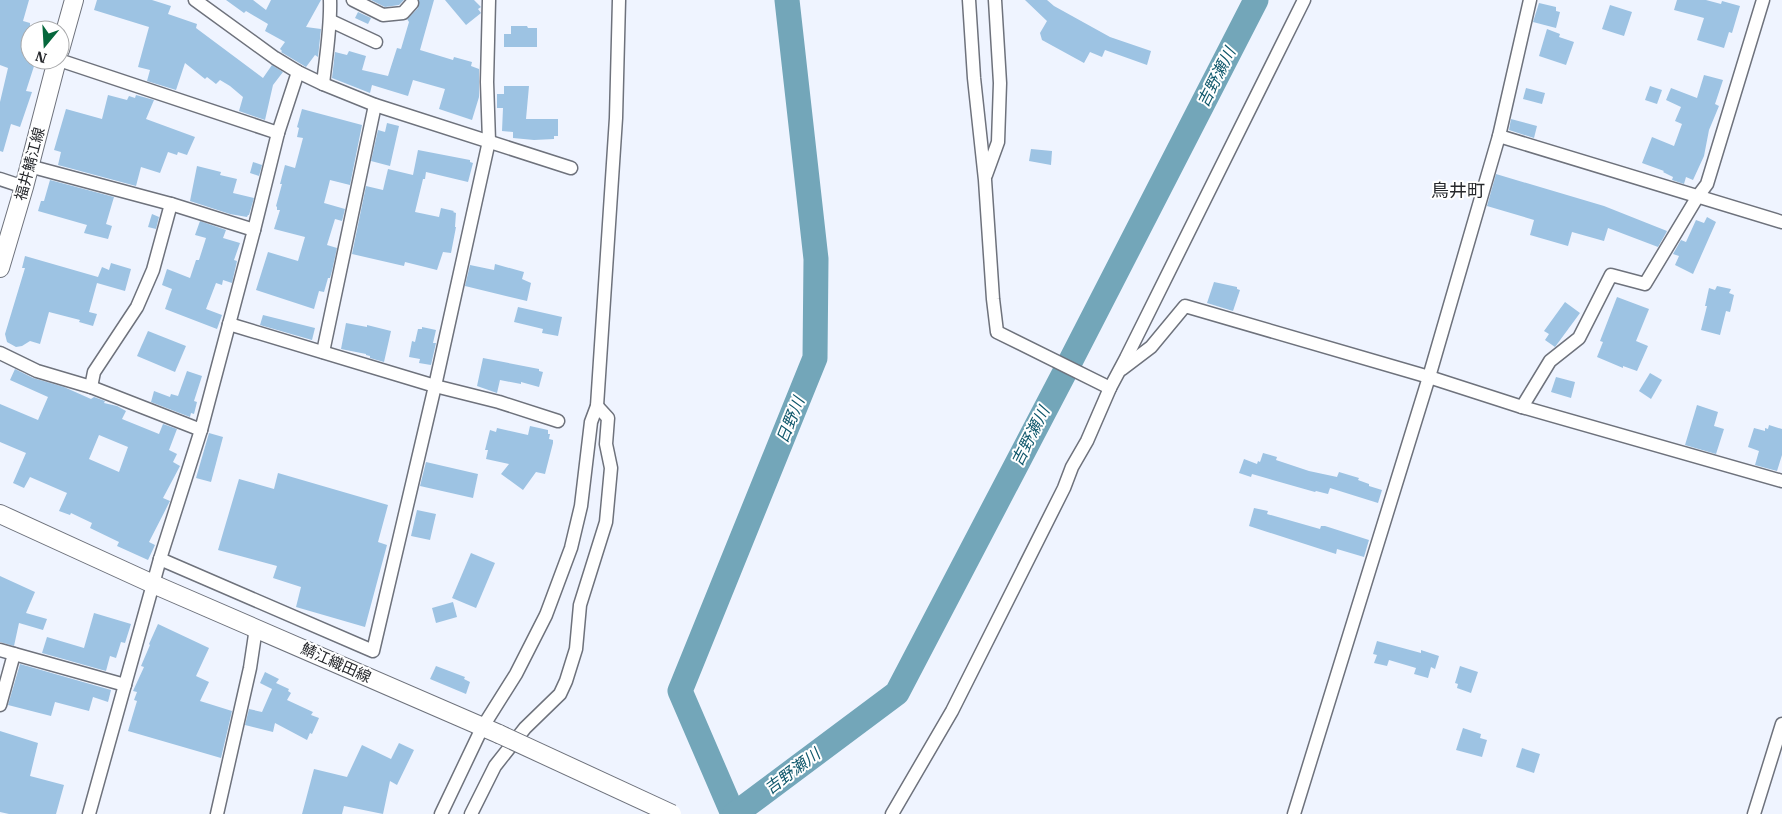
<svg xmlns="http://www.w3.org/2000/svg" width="1782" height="814" viewBox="0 0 1782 814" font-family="'IBM Plex Serif','Noto Sans JP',serif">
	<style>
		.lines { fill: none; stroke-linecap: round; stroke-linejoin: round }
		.river { stroke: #73a6b9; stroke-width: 25 }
		.building { fill: #9dc3e3; fill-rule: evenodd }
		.street-casing { stroke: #6e727c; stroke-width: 15 }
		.secondary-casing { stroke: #6e727c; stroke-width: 20 }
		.street { stroke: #fff; stroke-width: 12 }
		.secondary { stroke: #fff; stroke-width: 18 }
		.secondary-bridge-casing { stroke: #6e727c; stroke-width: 20; stroke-linecap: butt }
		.secondary-bridge { stroke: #fff; stroke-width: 18 }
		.labels { text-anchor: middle; stroke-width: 4; stroke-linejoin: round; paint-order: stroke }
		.street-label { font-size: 15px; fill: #26282c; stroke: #fff }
		.water-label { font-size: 16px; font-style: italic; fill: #0f576b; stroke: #fff }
		.quarter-label { font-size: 18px; fill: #26282c; stroke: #fff }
	</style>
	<rect width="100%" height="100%" fill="#eff4ff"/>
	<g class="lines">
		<g class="river">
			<path d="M733 814 680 691 815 358 816 259 787 0"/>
			<path d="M735 814 897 693 1068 366 1256 0"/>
		</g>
	</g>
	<g class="building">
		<path d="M0 0H29L23 21 30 23V60H36L26 91 32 92 20 127 11 124 3 152 0 151V102L8 68 0 65Z"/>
		<path d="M97 0H152L171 6 168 14 197 24 196 28 263 78 272 65 283 72 273 85 265 120 239 111 243 97 230 86 220 80 216 84 207 77 205 79 185 63 176 90 147 81 150 70 138 67 149 27 94 10Z"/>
		<path d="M226 0H253L266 10 271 0H321L306 27 321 29 318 57 315 55 306 67 281 52 282 51 280 49 285 42 265 31 268 24 246 11 244 13Z"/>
		<path d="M371 0H404L399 5 385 7Z"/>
		<path d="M419 0H434L420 50 453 60 454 57 472 62 471 66 479 69V97L472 120 439 109 445 89 413 80 408 96 372 85 370 93 332 78 335 52 347 55 349 51 366 56 362 70 388 76 397 48 401 49 409 22 407 19 418 8Z"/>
		<path d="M445 0H474L481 7 478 9 481 13 466 25Z"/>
		<path d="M1025 0H1047L1054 6 1110 37 1151 51 1147 65 1105 50 1102 57 1090 52 1084 63 1042 40 1040 33 1047 21Z"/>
		<path d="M1677 0H1706L1721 4 1722 1 1740 6 1732 33 1729 32 1724 48 1697 40 1704 18 1674 10Z"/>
		<path d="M1539 3 1556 7V11L1560 12 1556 28 1533 22Z"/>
		<path d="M1610 5 1632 12 1624 36 1602 29Z"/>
		<path d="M358 12 371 18 368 24 355 18Z"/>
		<path d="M511 26H527L528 28H537V47H504V34H511Z"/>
		<path d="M1547 29 1560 34 1559 37 1574 42 1566 65 1539 56Z"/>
		<path d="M1704 75 1723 80 1715 104 1719 106 1709 130 1704 156 1693 180 1686 177 1684 184 1672 180 1673 177 1663 172 1664 171 1642 163 1652 137 1674 146 1682 124 1675 121 1681 107 1666 100 1671 88 1697 98Z"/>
		<path d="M504 86H529L526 119H558V136H554V139L534 140 513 138V132L502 131 503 108H497V94H504Z"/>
		<path d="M1650 86 1662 90 1657 104 1645 100Z"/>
		<path d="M1526 88 1545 93 1542 104 1523 99Z"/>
		<path d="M108 95 127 100 129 96 135 98 136 95 154 100 146 119 195 137 187 155 178 152 177 155 168 152 160 173 141 167 136 186 58 165 61 152 54 150 66 109 102 119Z"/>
		<path d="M302 109 362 125 350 185 330 180 324 203 345 209 342 221 335 219 327 245 337 248 332 271 330 278H328L324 292 319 291 314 309 256 290 268 252 298 261 305 237 274 229 280 210H277V207L276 206 282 184H280L285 165 295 168 303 138 297 137 299 128 297 127Z"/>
		<path d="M1511 119 1537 126 1534 138 1509 130Z"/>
		<path d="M387 123 399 126 390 166 371 161 378 130 385 132Z"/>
		<path d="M1031 149 1052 151 1051 165 1029 161Z"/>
		<path d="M418 150 470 160V162L473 163 468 182 426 172 425 179H423L415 212 439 217 441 208 454 211 453 212 456 213 455 227H456L451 253 443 252 437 270 405 262 404 266 352 254 366 186 383 190 388 169 413 175Z"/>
		<path d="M253 162 262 165 259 176 250 173Z"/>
		<path d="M197 166 221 172 220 175 237 179 233 193 254 198 249 215H248L247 217 230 214 190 201Z"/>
		<path d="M1496 174 1604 206 1667 231 1666 233 1658 247 1608 228 1604 241 1572 232 1568 246 1530 235 1534 220 1487 206Z"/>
		<path d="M50 180 114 197 106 224 112 226 108 239 84 233 87 225 38 211 41 201H44Z"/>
		<path d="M152 214 159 217 156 229 148 227Z"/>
		<path d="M1707 217 1716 222 1693 274 1675 265 1679 256 1673 254 1681 240 1686 242 1696 220 1704 223Z"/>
		<path d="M200 221 226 230 223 238 240 243 234 260 237 261 232 283 223 280 222 285 216 283 206 309 222 315 217 329 165 309 172 289 162 285 167 269 190 278 196 260H199L206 238 195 235Z"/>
		<path d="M25 256 98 277 102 267 109 270 111 263 131 269 125 291 97 283 89 312 97 314 93 326 79 322 80 320 49 312 40 344 30 341 22 346 16 347 7 342 5 334 25 268H22Z"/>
		<path d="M495 264 524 272 522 279 531 283 527 301 465 286 470 265 494 270Z"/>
		<path d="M1214 282 1237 287V289L1240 290 1233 311 1207 303Z"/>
		<path d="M1717 286 1731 289 1729 293 1734 295 1730 312 1726 311 1720 335 1701 330 1707 306H1705L1709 288 1715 290Z"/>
		<path d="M1617 297 1649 309 1636 341 1648 346 1637 371 1623 366V368L1597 357 1603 342 1600 341Z"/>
		<path d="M1565 302 1580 313 1555 347 1545 340 1549 334 1544 331Z"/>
		<path d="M518 307 562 317 558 336 542 333 543 329 514 322Z"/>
		<path d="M263 315 315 328 312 340 260 325Z"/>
		<path d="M346 323 367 327V325L391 331 384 362 370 358V356L366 355V354L341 349Z"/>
		<path d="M422 327 436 330 433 343H436L431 365 419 363 420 359 409 357 412 341 415 342 418 329H422Z"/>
		<path d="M148 331 186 346 175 372 137 356Z"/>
		<path d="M483 358 539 369V371L543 372 539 387 521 382V384L500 380 497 393 477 386Z"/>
		<path d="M15 369 33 378 64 387 91 399 94 397 105 401 104 403 117 406 126 411 122 419 159 434 163 424 177 429 169 450 177 454 173 462 180 466 163 498 170 501 149 542 155 545 148 560 117 546 119 542 90 528 92 523 71 513 70 515 59 511 67 493 30 477 24 488 13 483 26 453 0 442V404L38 420 48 397 10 380ZM99 435 128 447 119 472 89 459Z"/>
		<path d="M187 371 202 376 194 401 197 402 194 414 191 413 190 417 151 402 154 391 170 397 171 394 178 396Z"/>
		<path d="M1650 373 1662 380 1651 399 1639 391Z"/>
		<path d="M1556 377 1575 382 1571 398 1551 392Z"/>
		<path d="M1697 405 1718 412 1714 426 1724 429 1716 454 1685 445Z"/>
		<path d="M1769 425 1782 429V455L1777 471 1755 465 1759 451 1748 447 1754 428 1765 431V428L1768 429Z"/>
		<path d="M530 426 548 430V434H550L549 439 553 440V443L545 474 536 472 523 490 501 474 509 464 486 459 488 450H485L490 430 496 432 497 428 528 435Z"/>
		<path d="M209 433 223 437 211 482 196 478Z"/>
		<path d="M1263 453 1277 457 1276 460 1309 471 1337 477 1339 472 1359 478 1358 480 1369 484V486L1382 490 1378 503 1330 488 1328 494 1316 491 1315 492 1252 474 1251 477 1239 473 1244 459 1257 464 1258 461 1260 462Z"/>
		<path d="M426 462 478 474 473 498 420 486Z"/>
		<path d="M278 473 388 505 378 542 387 545 365 627 296 607 301 587 273 578 277 566 218 550 239 479 274 489Z"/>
		<path d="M1254 508 1268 511 1267 514 1320 529 1321 526H1325L1369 540 1364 557 1337 549 1336 554 1249 526Z"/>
		<path d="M417 510 436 514 430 540 411 536Z"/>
		<path d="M471 553 495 563 476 608 452 598Z"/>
		<path d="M0 576 35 592 26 613 47 619 43 630 19 623 14 646 0 642Z"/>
		<path d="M453 602 457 617 436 623 432 608Z"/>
		<path d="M94 613 131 624 125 643 121 642 116 658 110 656 106 671 42 653 47 637 84 648Z"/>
		<path d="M158 624 209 648 196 676 209 682 200 701 232 711 221 758 128 731 137 701 134 700 137 692 133 691 144 667 141 666 150 645 149 644Z"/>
		<path d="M1377 641 1421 653V650L1439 656 1435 669 1431 667 1428 678 1414 674 1416 668 1389 660 1387 666 1374 663 1377 655 1373 654Z"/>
		<path d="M20 664 111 690 108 702 93 697 89 711 55 702 51 716 8 705Z"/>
		<path d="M436 666 465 677 464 679 470 682 466 694 430 679Z"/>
		<path d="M1460 666 1478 672 1471 693 1457 688 1458 684 1455 683Z"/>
		<path d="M265 672 279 679 276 683 289 689 288 691 291 693 287 700 313 712 311 715 319 718 312 734 310 733 307 740 275 723 273 732 245 725 249 709 262 712 272 689 260 683Z"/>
		<path d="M1463 728 1481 734 1480 738 1487 740 1482 757 1456 750Z"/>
		<path d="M0 731 38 743 30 776 64 785 56 814H9L0 812Z"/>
		<path d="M399 743 414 750 397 785 390 781 383 814 344 806 342 814H302L314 769 347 777 362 745 391 759Z"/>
		<path d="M1522 748 1540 754 1534 773 1516 767Z"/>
	</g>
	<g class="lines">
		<defs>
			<g id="street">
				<path d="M195 0 275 58 298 72 323 84 375 105 571 168"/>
				<path d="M353 0 383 15 403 13 412 3"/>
				<path d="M969 0 974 78 985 180 993 299 997 332 1110 388"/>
				<path d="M331 21 376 42"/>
				<path d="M59 60 278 133"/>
				<path d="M323 84C326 56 331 28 330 0"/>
				<path d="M1499 136 1782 222"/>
				<path d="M29 166 171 204 254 230"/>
				<path d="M986 175 998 142 1000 83 995 0"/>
				<path d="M0 179 24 187"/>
				<path d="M229 324 435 386 499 402 558 421"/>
				<path d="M323 352 375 105"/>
				<path d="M0 353 37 371 91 387 201 430"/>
				<path d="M1122 369 1151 347 1185 306 1429 377 1522 407 1782 481"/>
				<path d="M91 387 94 372 137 307 153 270 171 204"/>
				<path d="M1522 407 1550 361 1579 338 1611 275 1645 284 1698 196 1707 184 1763 0"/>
				<path d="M160 559 373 651 435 386 489 141 487 82 489 0"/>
				<path d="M0 650 125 685"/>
				<path d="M0 705 14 654"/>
				<path d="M89 814 160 559 201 430 254 230 278 133 298 72"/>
				<path d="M217 814 250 668 256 628"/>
				<path d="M441 814 482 728 516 674 546 615 571 548 581 506 591 422 597 406 616 118 619 0"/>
				<path d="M471 814 495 766 525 728 560 694 566 681 576 649 580 605 606 522 611 468 606 444 608 418 597 406"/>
				<path d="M892 814 952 711 1064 488 1072 467 1087 441 1110 388 1126 358 1304 0"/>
				<path d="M1294 814 1429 377 1499 136 1530 0"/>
				<path d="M1754 814 1782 724"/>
			</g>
			<g id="secondary">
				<path d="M60 50 74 0"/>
				<path d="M0 268 24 187 57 60"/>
				<path d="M0 514 153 584 499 734"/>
			</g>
		</defs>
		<use href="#street" class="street-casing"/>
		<use href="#secondary" class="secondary-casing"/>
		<use href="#street" class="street"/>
		<use href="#secondary" class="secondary"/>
		<defs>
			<path id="secondary-bridge" d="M499 734 672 814"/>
		</defs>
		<use href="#secondary-bridge" class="secondary-bridge-casing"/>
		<use href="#secondary-bridge" class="secondary-bridge"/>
	</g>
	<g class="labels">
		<g class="street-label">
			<text transform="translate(30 164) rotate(-75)" y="5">福井鯖江線</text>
			<text transform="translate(336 663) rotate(24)" y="5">鯖江織田線</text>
		</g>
		<g class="water-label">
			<text transform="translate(1216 77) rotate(-63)" y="6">吉野瀬川</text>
			<text transform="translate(790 420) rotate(-68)" y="6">日野川</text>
			<text transform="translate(1030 436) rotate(-63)" y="6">吉野瀬川</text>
			<text transform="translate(792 771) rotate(-37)" y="6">吉野瀬川</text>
		</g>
		<g class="quarter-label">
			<text x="1458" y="197">鳥井町</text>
		</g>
	</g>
	<g transform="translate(45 45) rotate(198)"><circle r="24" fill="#ffffff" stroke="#a8a9ab"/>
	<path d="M0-4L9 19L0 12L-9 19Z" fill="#05673c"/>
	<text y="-8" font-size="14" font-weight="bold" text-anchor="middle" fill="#26282c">N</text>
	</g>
</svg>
